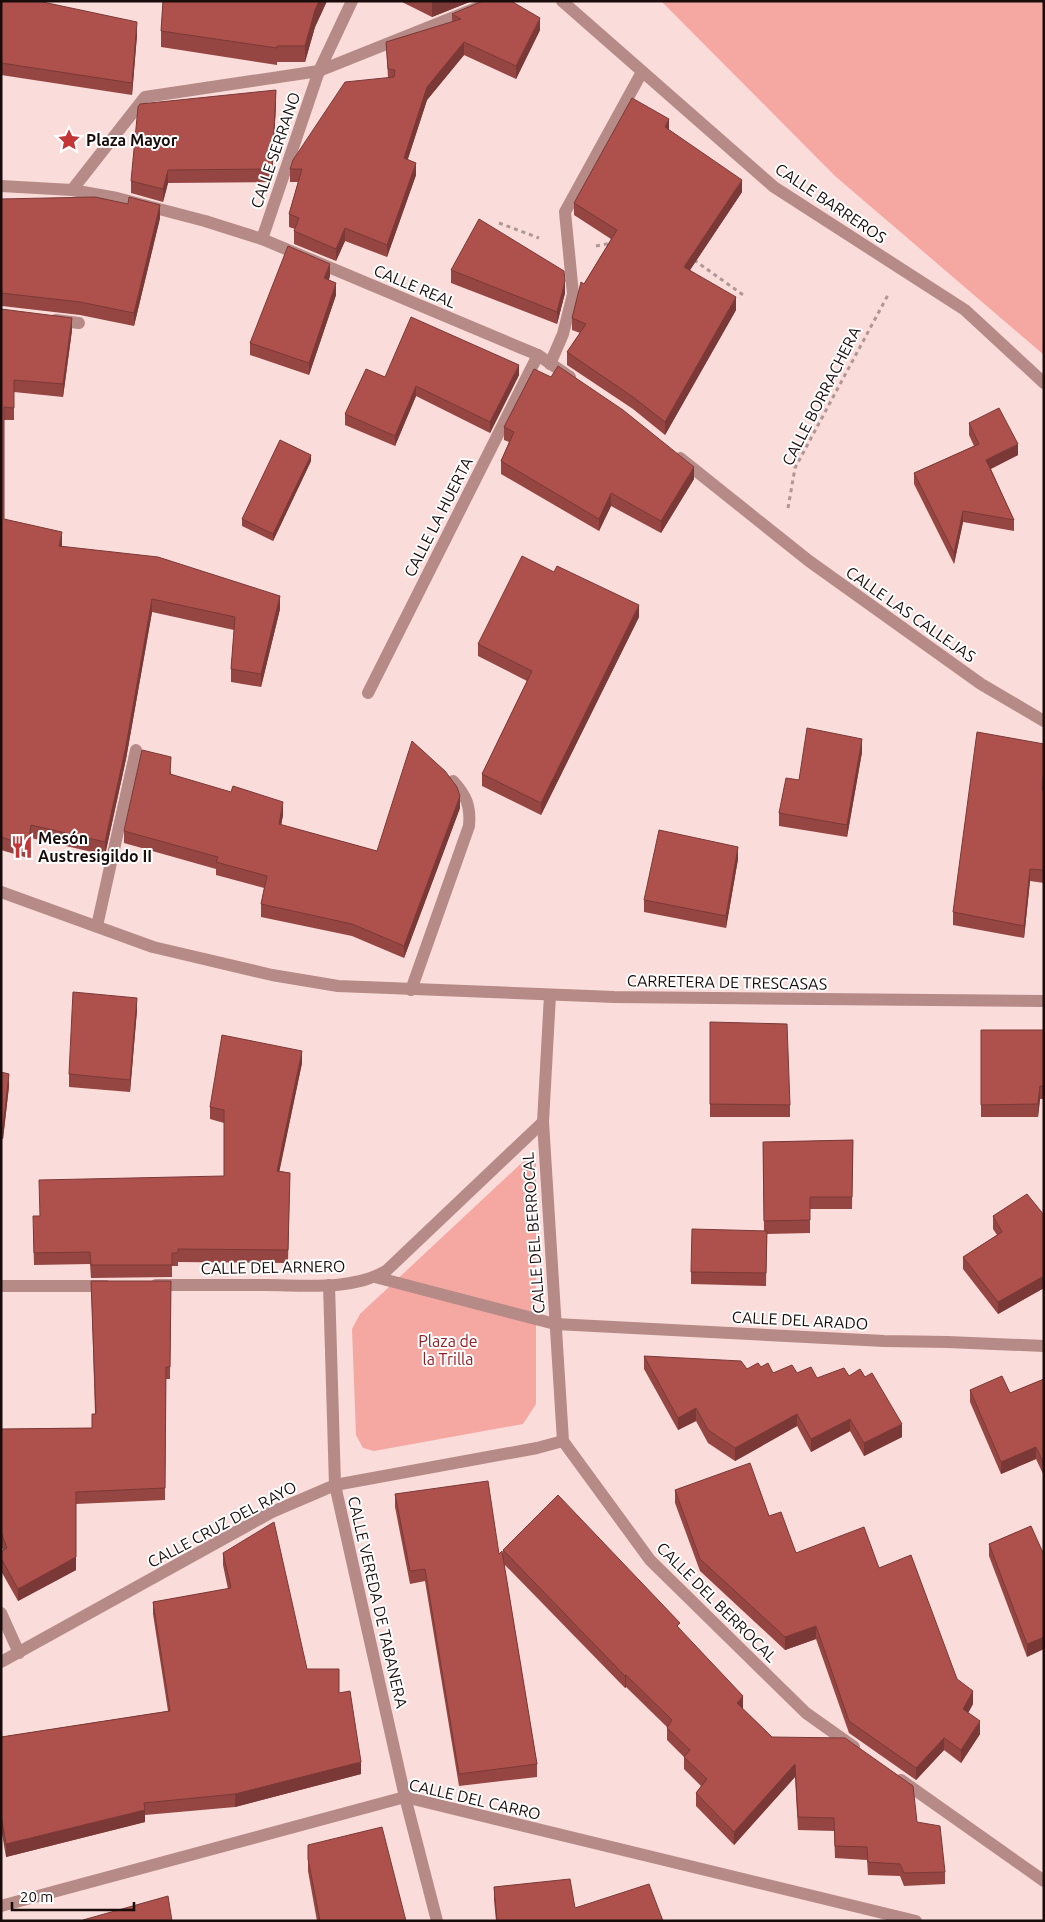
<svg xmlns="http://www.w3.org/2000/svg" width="1045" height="1922" viewBox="0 0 1045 1922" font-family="Ubuntu,sans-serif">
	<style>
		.green { fill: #f5a8a2 }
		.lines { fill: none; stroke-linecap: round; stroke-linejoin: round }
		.path { stroke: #af9796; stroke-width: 3; stroke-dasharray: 4 4; stroke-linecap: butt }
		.minor { stroke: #b68a86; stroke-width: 12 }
		.wall { fill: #964642 }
		.shaded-wall { fill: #7a3936 }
		.building { fill: #ae514d; stroke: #7a3936 }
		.labels { text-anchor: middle; stroke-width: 4; stroke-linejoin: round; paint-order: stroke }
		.poi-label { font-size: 16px; font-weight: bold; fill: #190d0c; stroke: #fff; text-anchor: start }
		.street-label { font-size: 16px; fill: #190d0c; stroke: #fff }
		.park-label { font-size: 16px; fill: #941e23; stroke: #fff }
	</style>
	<rect width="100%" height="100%" fill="#fadcda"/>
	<g class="green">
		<path d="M661 1H1044V355L835 176Z"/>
		<path d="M533 1155 536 1160V1404L523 1424 374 1451 363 1448 356 1435 352 1329 360 1314 528 1157Z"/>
	</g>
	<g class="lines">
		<g class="path">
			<path d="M499 223 539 238"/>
			<path d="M596 246 612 243"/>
			<path d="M694 260 746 297"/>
			<path d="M788 508 795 468 889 293"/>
		</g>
		<g class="minor">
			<path d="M562 1 774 187 965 310 1044 383"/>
			<path d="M1 186 72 190 117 198 205 221 262 239 538 355 570 377"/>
			<path d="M72 190 145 97 319 71 494 1"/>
			<path d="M262 239 319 71 352 1"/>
			<path d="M56 320 79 323"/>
			<path d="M550 364 563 334 573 294 565 212 642 72"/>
			<path d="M680 458 809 561 981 684 1044 721"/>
			<path d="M368 693 538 355"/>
			<path d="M1 892 153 947 272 975 338 986 614 997 1044 1001"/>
			<path d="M97 926 136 750"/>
			<path d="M411 990 469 826C471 806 466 795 453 781"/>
			<path d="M550 995 543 1122 563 1441 650 1560 806 1713 854 1747"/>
			<path d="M375 1277 555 1324 884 1341 948 1342 1044 1346"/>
			<path d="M156 1285C192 1285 229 1285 265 1285 304 1285 351 1291 386 1271L543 1122"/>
			<path d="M329 1285 335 1485 405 1797 437 1921"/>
			<path d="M1 1286H106"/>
			<path d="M1 1613 19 1653"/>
			<path d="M1 1662 272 1512 335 1485 537 1448 563 1441"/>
			<path d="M901 1780 1044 1881"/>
			<path d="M1 1906 405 1797 916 1921"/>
		</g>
	</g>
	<g class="wall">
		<path d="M1 1 137 35 132 95 1 75Z"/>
		<path d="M163 1H327L315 27 305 62H277V65L161 47V31Z"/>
		<path d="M400 1H472L432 17Z"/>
		<path d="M452 14 540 30 516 79 464 55 427 100 408 159 416 175 387 257 345 241 336 261 294 244V231L295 229 289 227V214L298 182H290V169L388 78 386 42 452 22Z"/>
		<path d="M276 102 272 182 168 183 163 202 131 193V181Z"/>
		<path d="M669 130 742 192 690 270 736 310 665 435 633 409 567 365V352L580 333 572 330V318L584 284 611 239 574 215V203Z"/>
		<path d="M1 199 160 218 134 326 80 315 2 306Z"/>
		<path d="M451 270 565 293 557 324 451 283Z"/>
		<path d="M330 276 329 280 336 295 309 375 250 355V343Z"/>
		<path d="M1 309 72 330 63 397 14 392V420H4V519L62 545V546L280 609 261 687 231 682V669L234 630 152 612 126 759 105 855 31 838 28 858 1 850Z"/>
		<path d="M519 375 490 433 416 396 395 446 345 425V414L385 377Z"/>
		<path d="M969 423 1018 455 991 469 1014 520V531L963 522 954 564 914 484V473L974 446 969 435Z"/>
		<path d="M504 427 694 479 661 533 611 506 599 531 501 474V461L509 442 504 440Z"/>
		<path d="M311 461 273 541 242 526V519Z"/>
		<path d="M554 572 639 617 541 815 482 786V774L527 681 478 656V644Z"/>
		<path d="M1044 744V781L1043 790 1044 791V883L1030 881 1024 938 953 925V912Z"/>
		<path d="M862 752 847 837 779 826V813L799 780Z"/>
		<path d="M171 770V774L283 815 281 825 377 851 460 808 404 958 352 936 261 917V904L264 888 216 875V869L124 843V831Z"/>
		<path d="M738 859 726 928 644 912V900Z"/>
		<path d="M137 1010 130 1092 69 1087V1074Z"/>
		<path d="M710 1022 790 1105V1117H710Z"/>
		<path d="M981 1030H1044V1099H1040L1038 1117H981Z"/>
		<path d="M302 1063 279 1171 290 1173 288 1263 178 1262V1266H172V1277L91 1278 90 1264 34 1265 33 1228 40 1216 224 1176V1123L210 1119V1107Z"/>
		<path d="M1 1072 9 1086 3 1139H1Z"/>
		<path d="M853 1140 852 1209H810V1233L767 1234 766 1286 691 1284V1272L764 1231 763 1142Z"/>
		<path d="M1044 1215V1288L998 1314 963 1269V1257L997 1235 993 1229V1216Z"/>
		<path d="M91 1281H171L170 1379H166L165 1500 76 1504V1570L18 1601 1 1571V1552L3 1550 1 1545V1429L92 1428 95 1414Z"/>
		<path d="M644 1356 747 1369 761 1367 773 1373H797L817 1378 849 1376 865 1377 902 1437 864 1456 850 1431 811 1452 797 1426 735 1461 708 1443 696 1421 678 1430 644 1369Z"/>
		<path d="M1044 1379V1476L1036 1459 1001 1474 970 1402V1390L1010 1393Z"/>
		<path d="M675 1490 769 1516 796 1553 879 1568 957 1679 973 1704 968 1713 980 1734 961 1763 944 1750 916 1780 849 1733 816 1639 785 1650 700 1571 675 1503Z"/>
		<path d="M395 1494 499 1554H503V1550L680 1629 743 1709 772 1737 917 1822 945 1872V1884L904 1886 900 1876 868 1875 867 1860 835 1858 834 1831 798 1830 795 1777 734 1845 696 1806V1793L701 1786 684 1769V1757L667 1740V1727L626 1687 625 1688 504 1564 537 1764V1777L459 1786 425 1581 410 1584 395 1507Z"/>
		<path d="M1031 1526 1027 1657 989 1556V1544Z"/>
		<path d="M223 1553 307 1669 339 1693 361 1774 235 1807 145 1815V1822L6 1857 1 1828V1737L168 1711 153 1614V1602L228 1589 223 1565Z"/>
		<path d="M308 1845 406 1921H317L308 1871Z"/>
		<path d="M494 1887 575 1908 663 1921H496L494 1900Z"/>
	</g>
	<g class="shaded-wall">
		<path d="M319 1H327L315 27 305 62V46L315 10Z"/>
		<path d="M432 1H472L432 17Z"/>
		<path d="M540 18V30L516 79V66Z"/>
		<path d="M137 22V35L132 95V83Z"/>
		<path d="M464 42V55L427 100 404 170V158L427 87Z"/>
		<path d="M276 90V102L272 182V169Z"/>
		<path d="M669 119V132L665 127Z"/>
		<path d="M416 163V175L387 257V245Z"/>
		<path d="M168 170V183L163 202V189Z"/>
		<path d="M742 180V192L684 279V267Z"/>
		<path d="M160 205V218L134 326V313Z"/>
		<path d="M345 228V241L336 261V249Z"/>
		<path d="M330 264V276L324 290V278Z"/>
		<path d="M565 281V293L557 324V312Z"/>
		<path d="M336 283V295L309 375V363Z"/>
		<rect x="1" y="293" width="1" height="13"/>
		<path d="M736 297V310L665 435V422Z"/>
		<path d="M72 318V330L63 397V384Z"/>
		<path d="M519 365V375L490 433V422Z"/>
		<path d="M416 386V396L395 446V436Z"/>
		<path d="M1018 444V455L986 471V460Z"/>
		<path d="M311 455V461L273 541V534Z"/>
		<path d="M694 467V479L661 533V521Z"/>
		<path d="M611 493V506L599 531V519Z"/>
		<path d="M963 511V522L954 564V553Z"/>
		<path d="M62 532V545L59 558V546Z"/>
		<path d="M280 596V609L261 687V674Z"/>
		<path d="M152 599V612L126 759 105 855V842Z"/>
		<path d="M639 605V617L541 815V803Z"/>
		<path d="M862 739V752L847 837V825Z"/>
		<path d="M1044 769V781L1042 803V790Z"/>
		<path d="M460 796V808L404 958V946Z"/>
		<path d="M283 802V815L279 837V824Z"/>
		<path d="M31 825V838L28 858V846Z"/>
		<path d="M738 847V859L726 928V916Z"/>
		<path d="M1030 869V881L1024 938V926Z"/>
		<path d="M137 998V1010L130 1092V1080Z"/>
		<path d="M302 1051V1063L277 1183V1171Z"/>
		<path d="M9 1074V1086L3 1139V1127Z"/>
		<path d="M1040 1086V1099L1038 1117V1104Z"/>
		<path d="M1044 1276V1288L998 1314V1302Z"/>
		<path d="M696 1408V1421L678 1430V1418Z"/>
		<path d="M797 1414V1426L735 1461V1448Z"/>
		<path d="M850 1419V1431L811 1452V1439Z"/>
		<path d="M902 1424V1437L864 1456V1443Z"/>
		<path d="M1036 1447V1459L1001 1474V1462Z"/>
		<path d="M76 1557V1570L18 1601V1589Z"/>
		<path d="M816 1626V1639L785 1650V1637Z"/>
		<path d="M1044 1637V1649L1027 1657V1644Z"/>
		<path d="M626 1675V1687L625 1688V1676Z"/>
		<path d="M973 1691V1704L963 1722V1709Z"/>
		<path d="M743 1696V1709L737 1703Z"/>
		<path d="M980 1721V1734L961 1763V1750Z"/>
		<path d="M944 1738V1750L916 1780V1768Z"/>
		<path d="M361 1762V1774L235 1807V1794Z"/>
		<path d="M795 1764V1777L734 1845V1832Z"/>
		<path d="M145 1810V1822L6 1857V1844Z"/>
	</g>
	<g class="building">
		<path d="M1 1H38L137 22 132 83 1 63Z"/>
		<path d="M163 1H319L315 10 305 46H277V48L161 31Z"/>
		<path d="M483 1H511L540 18 516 66 464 42 427 87 404 158 416 163 387 245 345 228 336 249 294 231 299 218 289 214 302 169H290L293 160 345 82 394 77 395 70 388 69 386 42 461 19 452 14Z"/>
		<path d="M276 90 272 169 168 170 163 189 131 181 138 107 140 104Z"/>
		<path d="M632 98 669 119 665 127 742 180 684 267 736 297 665 422 633 397 567 352 586 324 572 318 581 282 584 284 617 230 574 203Z"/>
		<path d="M95 197 128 204 129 197 160 205 134 313 80 302 1 293V199Z"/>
		<path d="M479 219 564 271 565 281 557 312 451 270Z"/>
		<path d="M288 246 330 264 324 278 336 283 309 363 250 343Z"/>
		<path d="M1 309 72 318 63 384 14 380V408L4 407V519L62 532 59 546 158 557 280 596 261 674 231 669 235 617 152 599 126 746 105 842 31 825 28 846 1 837Z"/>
		<path d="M411 317 519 365 490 422 416 386 395 436 345 414 366 369 385 377Z"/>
		<path d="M558 366 623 410 694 467 661 521 611 493 599 519 501 461 514 432 504 427 534 369 551 377Z"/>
		<path d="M999 408 1018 444 986 460 1014 520 963 511 954 553 914 473 979 444 969 423Z"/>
		<path d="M280 440 311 455 273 534 242 519Z"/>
		<path d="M522 556 554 572 557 566 639 605 541 803 482 774 532 671 478 644Z"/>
		<path d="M807 728 862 739 847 825 779 813 786 778 799 780Z"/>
		<path d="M977 732 1044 744V769L1042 790 1044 791V870L1030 869 1024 926 953 912Z"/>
		<path d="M412 741 445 771 457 787 460 796 404 946 352 924 261 904 267 876 216 862 218 857 124 831 142 750 171 757 170 774 231 792 233 786 283 802 279 824 377 851Z"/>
		<path d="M659 830 738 847 726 916 644 900Z"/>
		<path d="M73 992 137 998 130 1080 69 1074Z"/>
		<path d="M710 1022 787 1024 790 1105 710 1104Z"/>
		<path d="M981 1030H1044V1086H1040L1038 1104 981 1105Z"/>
		<path d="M222 1035 302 1051 277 1171 290 1173 288 1250 178 1249V1253H172V1265H91L90 1252 34 1253 33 1216H40L39 1180 224 1176V1110L210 1107Z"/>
		<path d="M1 1072 9 1074 3 1127H1Z"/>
		<path d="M853 1140 852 1197H810V1220L764 1221 763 1142Z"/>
		<path d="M1027 1194 1044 1215V1276L998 1302 963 1257 1002 1232 993 1216Z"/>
		<path d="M692 1229 767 1231 766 1273 691 1272Z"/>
		<path d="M91 1281H171L170 1367H166L165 1488 76 1492V1557L18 1589 1 1558V1552L7 1548 1 1532V1429L92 1428V1414H96Z"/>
		<path d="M644 1356 741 1361 747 1369 758 1363 761 1367 768 1363 773 1373 792 1365 797 1373 811 1367 817 1378 844 1368 849 1376 860 1369 865 1377 872 1373 902 1424 864 1443 850 1419 811 1439 797 1414 735 1448 708 1430 696 1408 678 1418Z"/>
		<path d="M1002 1376 1010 1393 1044 1379V1464L1036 1447 1001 1462 970 1390Z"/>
		<path d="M750 1463 769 1516 781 1512 796 1553 864 1527 879 1568 911 1555 957 1679 973 1691 963 1709 980 1721 961 1750 944 1738 916 1768 849 1721 816 1626 785 1637 700 1559 675 1490Z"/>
		<path d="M488 1481 499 1554 502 1551 537 1764 459 1774 425 1569 410 1571 395 1494Z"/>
		<path d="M558 1495 680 1623 677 1626 743 1696 737 1703 772 1737 845 1738 913 1786 917 1822 940 1826 945 1872 904 1873 900 1864 868 1862 867 1847 835 1846 834 1818 798 1817 795 1764 734 1832 696 1793 707 1779 684 1757 690 1750 667 1728 672 1720 626 1675 625 1676 503 1550Z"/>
		<path d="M274 1522 307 1669H339V1693L350 1691 361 1762 235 1794 144 1803 145 1810 6 1844 1 1815V1737L170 1711 153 1602 231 1588 223 1553Z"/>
		<path d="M1031 1526 1044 1555V1637L1027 1644 989 1544Z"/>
		<path d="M382 1827 406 1921H320L308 1859V1845Z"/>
		<path d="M570 1879 575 1908 649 1884 663 1921H497L494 1887Z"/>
		<path d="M168 1896 172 1921H83V1920Z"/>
	</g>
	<defs>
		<symbol id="sight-bare" viewBox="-9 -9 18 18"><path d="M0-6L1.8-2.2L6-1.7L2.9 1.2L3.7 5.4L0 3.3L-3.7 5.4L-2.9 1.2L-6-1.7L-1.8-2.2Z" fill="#c43538" stroke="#fff" stroke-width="2.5" paint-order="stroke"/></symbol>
		<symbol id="restaurant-bare" viewBox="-9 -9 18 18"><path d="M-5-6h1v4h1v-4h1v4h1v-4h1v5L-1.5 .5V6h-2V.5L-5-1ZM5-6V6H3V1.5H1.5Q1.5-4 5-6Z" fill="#c43538" stroke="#fff" stroke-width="2.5" paint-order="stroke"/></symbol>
	</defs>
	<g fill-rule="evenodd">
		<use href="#sight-bare" x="53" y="124" width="32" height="32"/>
		<use href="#restaurant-bare" x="6" y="831" width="32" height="32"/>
	</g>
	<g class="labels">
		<g class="poi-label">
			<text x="86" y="146">Plaza Mayor</text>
			<text x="38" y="844">Mesón<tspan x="38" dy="18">Austresigildo II</tspan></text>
		</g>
		<g class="street-label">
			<text transform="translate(275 150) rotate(-71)" y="6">CALLE SERRANO</text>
			<text transform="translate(831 203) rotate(34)" y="6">CALLE BARREROS</text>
			<text transform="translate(415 286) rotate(23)" y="6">CALLE REAL</text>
			<text transform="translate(821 396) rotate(-63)" y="6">CALLE BORRACHERA</text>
			<text transform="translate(438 517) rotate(-63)" y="6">CALLE LA HUERTA</text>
			<text transform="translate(911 614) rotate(35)" y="6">CALLE LAS CALLEJAS</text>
			<text transform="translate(727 982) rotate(1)" y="6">CARRETERA DE TRESCASAS</text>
			<text transform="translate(533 1233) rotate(-94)" y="6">CALLE DEL BERROCAL</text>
			<text transform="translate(273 1267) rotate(-1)" y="6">CALLE DEL ARNERO</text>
			<text transform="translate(800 1320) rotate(3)" y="6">CALLE DEL ARADO</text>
			<text transform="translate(222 1524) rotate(-28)" y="6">CALLE CRUZ DEL RAYO</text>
			<text transform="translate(378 1602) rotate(77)" y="6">CALLE VEREDA DE TABANERA</text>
			<text transform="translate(717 1602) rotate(45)" y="6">CALLE DEL BERROCAL</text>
			<text transform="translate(475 1799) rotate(13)" y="6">CALLE DEL CARRO</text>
		</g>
		<g class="park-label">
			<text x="448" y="1347">Plaza de<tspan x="448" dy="18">la Trilla</tspan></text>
		</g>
	</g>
	<rect width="1045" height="1922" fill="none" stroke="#190d0c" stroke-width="5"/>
	<path d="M12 1902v8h122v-8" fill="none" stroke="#190d0c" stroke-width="2.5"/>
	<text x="20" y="1902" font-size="15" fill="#190d0c" stroke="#ffffff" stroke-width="4" paint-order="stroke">20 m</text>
</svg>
